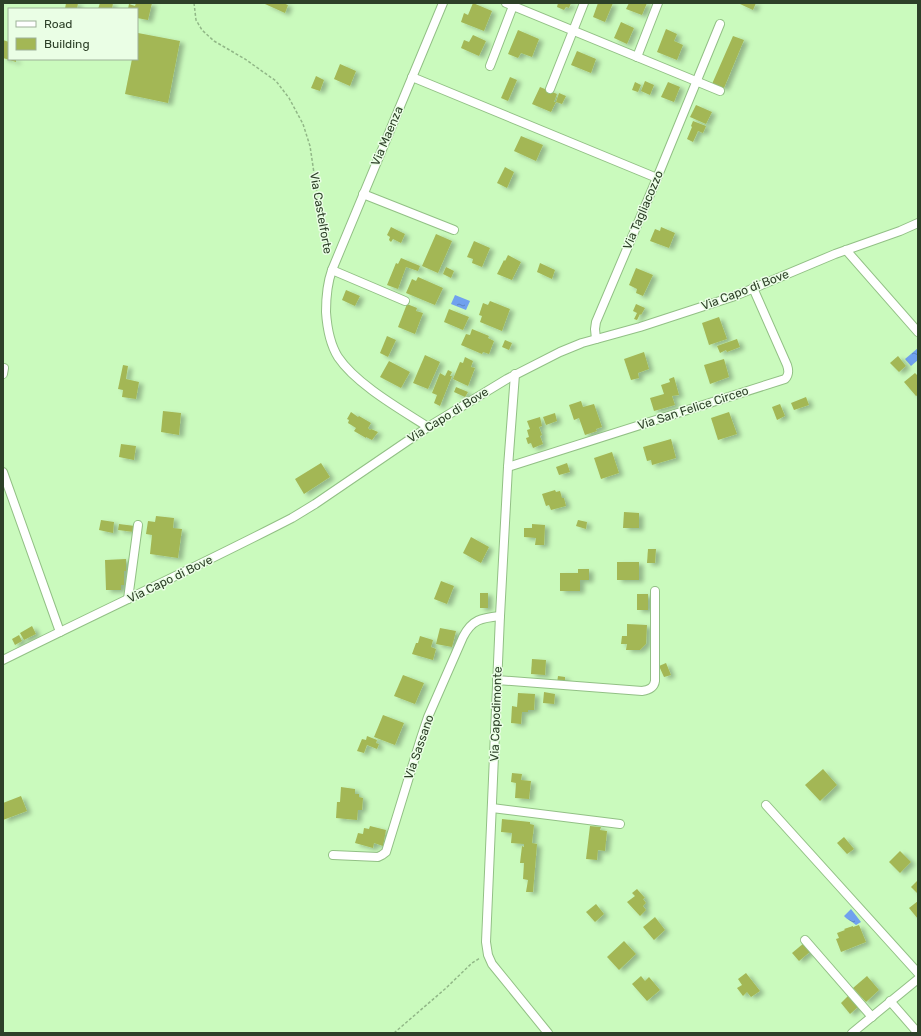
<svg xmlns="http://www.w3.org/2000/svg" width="921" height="1036" viewBox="0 0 921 1036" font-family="Rubik,sans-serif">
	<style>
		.water { fill: url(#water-ripples) }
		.building { fill: #a3b755; filter: url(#shadow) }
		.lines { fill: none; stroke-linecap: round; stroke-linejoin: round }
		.minor-casing { stroke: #92c085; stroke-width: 10 }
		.path { stroke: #91b787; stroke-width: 1.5; stroke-dasharray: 3 2; stroke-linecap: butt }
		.minor { stroke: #fff; stroke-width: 8 }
		.labels { text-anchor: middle; stroke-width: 3; stroke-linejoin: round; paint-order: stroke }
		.street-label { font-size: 12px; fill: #2d4028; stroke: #eafee5 }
	</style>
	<defs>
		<pattern id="water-ripples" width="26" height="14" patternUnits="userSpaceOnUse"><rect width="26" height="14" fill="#70a1ee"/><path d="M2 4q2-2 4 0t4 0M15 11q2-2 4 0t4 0" fill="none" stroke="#5c85c1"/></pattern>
		<filter id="shadow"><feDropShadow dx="4.5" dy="2.5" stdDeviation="2" flood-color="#0004"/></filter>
	</defs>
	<rect width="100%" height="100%" fill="#cafabd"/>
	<g class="water">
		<path d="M455 295 470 301 466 310 451 304Z"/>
		<path d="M918 348V360L911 366 905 359Z"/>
		<path d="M851 909 861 922 856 925C852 921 847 920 844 916Z"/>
	</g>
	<g class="building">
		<path d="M66 3H78L77 9H65Z"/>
		<path d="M100 3H113L112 9H98Z"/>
		<path d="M136 3H152L148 20 137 18V9H128L129 4 135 6Z"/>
		<path d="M265 3H283L288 5 285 13 265 4Z"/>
		<path d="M473 3 492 11 484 31 461 22 464 13 468 15Z"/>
		<path d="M558 3H571L569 8 566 7 564 10 557 7Z"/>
		<path d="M598 3H613L605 22 593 17Z"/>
		<path d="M629 3H647L642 15 626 9Z"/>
		<path d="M740 3H756L753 10 740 4Z"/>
		<path d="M621 22 634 28 627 44 614 38Z"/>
		<path d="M666 29 677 34 674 41 683 45 677 60 657 52Z"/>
		<path d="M518 30 539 39 532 57 521 53 518 58 508 54Z"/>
		<path d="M138 33 180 41 168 103 125 94 132 59H137Z"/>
		<path d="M473 35 486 41 479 56 461 48 464 40 469 42Z"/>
		<path d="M733 36 744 40 724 88 712 84Z"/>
		<path d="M3 40 9 42V59H16V62L3 58Z"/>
		<path d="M577 51 596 59 591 73 571 65Z"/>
		<path d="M340 64 356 71 350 86 334 79Z"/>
		<path d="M316 76 324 80 320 91 311 88Z"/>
		<path d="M510 77 517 80 508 101 501 98Z"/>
		<path d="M645 81 654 85 650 95 641 91Z"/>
		<path d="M635 82 641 85 638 92 632 90Z"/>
		<path d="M668 82 680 87 674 102 661 97Z"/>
		<path d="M540 87 557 94 554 102H556L551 112 532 104Z"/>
		<path d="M559 93 566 96 562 104 556 102Z"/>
		<path d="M696 105 712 112 706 124 690 117Z"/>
		<path d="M693 121 706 126 703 133 698 131 693 142 687 139 692 127 691 126Z"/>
		<path d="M521 136 543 145 536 161 514 151Z"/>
		<path d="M505 167 514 172 507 188 497 183Z"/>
		<path d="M391 227 405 234 401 243 393 239 391 242 389 240 390 237 387 235Z"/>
		<path d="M661 227 675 233 669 248 650 241 655 229 660 231Z"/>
		<path d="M436 234 452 241 438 273 422 266Z"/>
		<path d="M474 241 490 248 482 267 472 263 473 259 467 257Z"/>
		<path d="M508 255 521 262 512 280 497 274 504 260 505 261Z"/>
		<path d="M401 258 420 266 418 271 406 267 398 289 387 285 396 263 398 264Z"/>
		<path d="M540 263 555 270 552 279 537 272Z"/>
		<path d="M446 267 454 271 451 278 443 274Z"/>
		<path d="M636 268 653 275 643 296 636 293 637 289 629 285Z"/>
		<path d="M418 277 443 288 435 305 406 293 412 279 416 281Z"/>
		<path d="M346 290 360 296 355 306 342 300Z"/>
		<path d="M490 301 510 309 502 331 480 322 482 316 479 315 483 303 488 305Z"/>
		<path d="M407 304 417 308 416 311 423 313 415 334 398 327Z"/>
		<path d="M636 304 645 308 641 315 640 314 637 320 634 319 637 313 633 311Z"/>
		<path d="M449 309 469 317 463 330 444 322Z"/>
		<path d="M719 317 727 339 709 345 702 323Z"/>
		<path d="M472 329 489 336 488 338 494 341 489 354 483 352 482 354 461 345 466 334 470 335Z"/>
		<path d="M387 336 396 340 388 357 380 353Z"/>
		<path d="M737 339 740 347 727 352 726 350 720 353 717 346Z"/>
		<path d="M505 340 512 343 509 350 502 347Z"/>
		<path d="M644 352 649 369 638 373 639 378 631 380 624 359Z"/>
		<path d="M425 355 440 362 428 389 413 383Z"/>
		<path d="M898 356 906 366 899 372 890 363Z"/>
		<path d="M465 357 473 361 471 367 475 368 468 386 453 379 460 362 463 363Z"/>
		<path d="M724 359 729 377 710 384 704 365Z"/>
		<path d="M389 361 410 372 401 388 380 377Z"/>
		<path d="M123 365 128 366 126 379 139 382 136 399 122 397 123 390 118 389Z"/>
		<path d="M448 370 452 372 450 376H452L440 406 434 403 437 395 432 393 440 373 445 376Z"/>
		<path d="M915 373 918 376V395L916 396 904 382Z"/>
		<path d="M674 377 679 395 672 396 675 405 654 411 650 398 664 394 661 385 670 382 669 379Z"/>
		<path d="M456 387 468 392 465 397 454 392Z"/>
		<path d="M806 397 809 405 794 410 791 403Z"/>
		<path d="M581 401 583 407 594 404 602 427 596 429 597 431 585 435 579 418 574 420 569 405Z"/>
		<path d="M780 404 785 416 777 420 772 407Z"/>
		<path d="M163 411 181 413 179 435 161 432Z"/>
		<path d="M351 412 358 417 359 416 371 423 368 428 370 430 371 429 378 432 372 440 366 437V438L354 431 356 428 348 423 349 420 347 419Z"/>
		<path d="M729 412 737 434 718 440 711 418Z"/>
		<path d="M555 413 557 421 546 425 543 417Z"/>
		<path d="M540 417 542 426 539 427 542 435 540 436 543 444 533 448 531 443 528 444 526 438 529 437 527 430 530 429 527 421Z"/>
		<path d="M671 439 676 458 652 465 651 460 647 461 643 447Z"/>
		<path d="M121 444 136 446 134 460 119 457Z"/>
		<path d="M612 452 619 473 601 479 594 458Z"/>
		<path d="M321 463 330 477 304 494 295 479Z"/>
		<path d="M567 463 570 472 559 475 556 467Z"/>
		<path d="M555 490 556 492 560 491 562 498H564L566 506 551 510 549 505 546 506 542 494Z"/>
		<path d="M624 512 639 513V528H623Z"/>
		<path d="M156 516 174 518 173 528 182 529 178 558 150 554 152 535 146 534 148 521 155 522Z"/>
		<path d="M101 520 114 522 113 533 99 530Z"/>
		<path d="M578 520 587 522 586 529 576 526Z"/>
		<path d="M119 524 135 526 134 532 118 530Z"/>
		<path d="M532 524 545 525 544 545H535L536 538 524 537V528H532Z"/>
		<path d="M471 537 489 547 481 563 463 553Z"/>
		<path d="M648 549H656L655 563H647Z"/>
		<path d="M126 559V571H124V585H121V590H106L105 560Z"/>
		<rect x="617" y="562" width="22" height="18"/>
		<path d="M578 569H589V580H580V591H560V573H578Z"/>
		<path d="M441 581 454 586 447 604 434 599Z"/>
		<rect x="480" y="593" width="8" height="15"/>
		<rect x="637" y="594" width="11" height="16"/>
		<path d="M627 624 647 625 646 644 640 650H626L627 644H621L622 636H627Z"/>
		<path d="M32 626 36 634 24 640 20 633Z"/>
		<path d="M440 628 456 631 452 647 436 644Z"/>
		<path d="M19 635 22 641 15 645 12 639Z"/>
		<path d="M420 636 433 640 431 647 436 649 433 660 412 654 416 643H418Z"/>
		<path d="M532 659 546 660 545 675 531 674Z"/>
		<path d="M666 663 671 675 664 677 659 666Z"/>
		<path d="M403 675 424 683 415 704 394 696Z"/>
		<path d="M558 676 565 677V683H557Z"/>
		<path d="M544 692 555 694 554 704 543 703Z"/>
		<path d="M518 693 535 694 534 710H528V712H522L521 724 511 723 512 706 517 707Z"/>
		<path d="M383 715 404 723 395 745 374 737Z"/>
		<path d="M367 736 377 740 376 743 379 744 377 749 367 745 364 753 357 751 362 739 366 740Z"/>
		<path d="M823 769 837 785 820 801 805 785Z"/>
		<path d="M512 773 522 774 521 780 531 781 529 799 515 798 516 783 511 782Z"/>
		<path d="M341 787 355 789V794H359V797L363 798 362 810H358L357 820 336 818 337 802H340Z"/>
		<path d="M21 796 27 811 3 820V803Z"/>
		<path d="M502 819 530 822V824L534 825 532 843 537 844 533 892H526L528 880 523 879 524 863H520L522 846 524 847V844L511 843 512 833 501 832Z"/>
		<path d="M370 826 386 830 383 846 374 843 373 848 355 843 358 833 363 834 364 828 369 829Z"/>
		<path d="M590 826 601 827 600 830 607 831 605 851 598 850 597 860 586 859Z"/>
		<path d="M844 837 854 849 847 854 837 843Z"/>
		<path d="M900 851 911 862 900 873 889 862Z"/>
		<path d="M918 880V891L917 893 911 887Z"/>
		<path d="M637 889 645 898 643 899 646 903 643 906 646 910 640 916 627 902 635 896 632 893Z"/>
		<path d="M918 901V919L909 908Z"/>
		<path d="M596 904 604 914 595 922 586 912Z"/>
		<path d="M655 917 665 930 654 940 643 927Z"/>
		<path d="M859 925 866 942 841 952 836 939 839 938 837 933 845 930 844 929 853 926V927Z"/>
		<path d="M624 941 636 954 619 970 607 957Z"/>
		<path d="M804 943 811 951 799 961 792 953Z"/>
		<path d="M746 973 760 991 751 997 747 992 743 996 737 988 742 985 738 979Z"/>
		<path d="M641 976 645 981 649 977 660 990 647 1001 632 984Z"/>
		<path d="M867 976 879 990 866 1002 853 988Z"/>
		<path d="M849 995 859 1006 850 1014 841 1003Z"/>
	</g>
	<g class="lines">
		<defs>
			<g id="minor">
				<path d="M506 3 720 91"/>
				<path d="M637 57 658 3"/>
				<path d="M490 66 513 6"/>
				<path d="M412 77 657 178"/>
				<path d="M550 89 584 3"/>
				<path d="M363 194 454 230"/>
				<path d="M846 250 918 332"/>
				<path d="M332 270 405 301"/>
				<path d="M596 339 595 329 596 322 657 178 720 24"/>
				<path d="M3 374 4 368"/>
				<path d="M515 374 508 467 500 616 486 942 488 955 492 964 548 1033"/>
				<path d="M428 427C400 409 356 384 338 357 330 344 327 327 326 312 326 298 327 284 332 270L443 3"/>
				<path d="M508 467 785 379C789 375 789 371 787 365L753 288"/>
				<path d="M3 472 60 632"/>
				<path d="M128 599 138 525"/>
				<path d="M3 660C99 612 197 567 292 518L315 504 428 427 507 379 560 352 582 343 640 327 735 296 835 254 900 231 918 223"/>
				<path d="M497 680 642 691C649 690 654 688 655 681V591"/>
				<path d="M766 805 918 973"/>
				<path d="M492 808 620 824"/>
				<path d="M333 855 378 857 382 855 386 852 421 738 428 717 463 637C472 619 482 618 500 616"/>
				<path d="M805 940 872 1017"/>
				<path d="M890 1001 918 1033"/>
				<path d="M852 1033 918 979"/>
			</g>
		</defs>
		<use href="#minor" class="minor-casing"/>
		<g class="path">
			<path d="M194 3 196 20 202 30 214 41 245 59 276 81 289 98 303 124 310 146 322 227 328 254"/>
			<path d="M394 1033 445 989 472 963 480 958"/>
		</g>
		<use href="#minor" class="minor"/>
	</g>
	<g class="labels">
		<g class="street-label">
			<text transform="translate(387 136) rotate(-67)" y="4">Via Maenza</text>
			<text transform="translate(643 210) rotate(-67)" y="4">Via Tagliacozzo</text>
			<text transform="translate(321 213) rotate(80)" y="4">Via Castelforte</text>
			<text transform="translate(745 290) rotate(-21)" y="4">Via Capo di Bove</text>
			<text transform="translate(693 408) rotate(-18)" y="4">Via San Felice Circeo</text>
			<text transform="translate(448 415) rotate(-32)" y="4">Via Capo di Bove</text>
			<text transform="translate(170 579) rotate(-26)" y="4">Via Capo di Bove</text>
			<text transform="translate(496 714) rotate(-88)" y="4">Via Capodimonte</text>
			<text transform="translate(419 747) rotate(-71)" y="4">Via Sassano</text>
		</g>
	</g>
	<rect width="921" height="1036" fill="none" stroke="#2d4028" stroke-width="8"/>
	<rect x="8" y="8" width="130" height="52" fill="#eafee5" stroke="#9eb299"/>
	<rect x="16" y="21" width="20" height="6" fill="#ffffff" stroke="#9eb299"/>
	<text x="44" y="28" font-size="12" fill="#2d4028">Road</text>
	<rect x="16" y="38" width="20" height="12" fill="#a3b755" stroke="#9eb299"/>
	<text x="44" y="48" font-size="12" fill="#2d4028">Building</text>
</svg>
